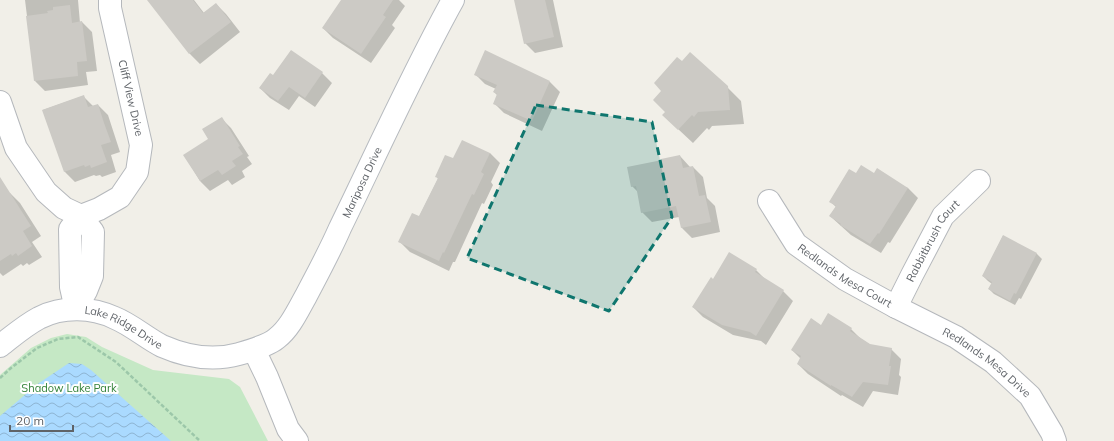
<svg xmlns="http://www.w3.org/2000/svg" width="1114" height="441" viewBox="0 0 1114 441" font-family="Mulish,sans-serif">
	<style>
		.green { fill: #c5e8c5 }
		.water { fill: url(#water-waves) }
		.shadow { fill: #0003 }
		.building { fill: #cccac5 }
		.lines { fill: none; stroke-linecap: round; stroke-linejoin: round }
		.street-casing { stroke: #b5b8bc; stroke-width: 24 }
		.secondary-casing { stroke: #b6babf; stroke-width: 24 }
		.path { stroke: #9cc7a9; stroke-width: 2.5; stroke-dasharray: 4 2; stroke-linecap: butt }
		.street { stroke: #fff; stroke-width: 22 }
		.secondary { stroke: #fff; stroke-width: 22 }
		.marked { fill: #0f766e; fill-opacity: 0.2; stroke: #0f766e; stroke-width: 3; stroke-dasharray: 8 5; stroke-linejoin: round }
		.labels { text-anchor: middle; stroke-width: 4; stroke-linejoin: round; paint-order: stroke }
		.street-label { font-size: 11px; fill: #5f6368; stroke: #fff }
		.park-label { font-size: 11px; fill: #348238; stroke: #fff }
	</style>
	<defs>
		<pattern id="water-waves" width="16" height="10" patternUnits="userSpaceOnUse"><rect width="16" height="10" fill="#aadaff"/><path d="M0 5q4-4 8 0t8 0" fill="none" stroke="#8eb4d2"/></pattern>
	</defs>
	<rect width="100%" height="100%" fill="#f1efe8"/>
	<path class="green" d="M67 334 86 337 102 347 153 370 229 379 240 387 268 441H0V375L31 348 51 338Z"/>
	<path class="water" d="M69 363 82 364 91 370 171 441H0V416L39 383Z"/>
	<g class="shadow">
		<path d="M25 0H78L80 23 82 22 92 32 97 71 86 72 88 85 45 91 35 81Z"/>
		<path d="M160 0H194L204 13 216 4 226 14 240 32 200 64 190 54 153 5Z"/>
		<path d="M342 0H399L405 6 392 25 395 28 371 63 333 38 323 28Z"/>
		<path d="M515 0H553L563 47 535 53 525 43Z"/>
		<path d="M291 51 322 73 332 83 315 107 299 96 289 110 270 98 260 88 274 76Z"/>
		<path d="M682 63 727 87 741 101 744 124 712 126 709 130 707 128 693 143 678 129 666 112 662 91Z"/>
		<path d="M475 74 550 82 560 92 542 131 504 113 494 103 498 96 494 92 496 89 485 84Z"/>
		<path d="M83 96 94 107 98 105 108 115 120 152 111 155 116 172 102 177 100 175 96 176 94 175 75 182 65 172 43 110Z"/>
		<path d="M221 118 231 128 249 156 247 157 252 164 242 171 245 177 232 185 228 180 210 191 200 181 185 156 210 139Z"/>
		<path d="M490 153 500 163 491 182 493 185 484 204 482 203 455 262H453L449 271 410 252 400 242 419 217 438 179 437 177 453 160Z"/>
		<path d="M680 156 690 167H693L703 177 707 198 715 206 720 232 692 238 682 228 679 217 652 222 642 212 638 192 632 186Z"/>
		<path d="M856 175H875L908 188 918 198 890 243 888 242 881 253 851 235 830 216 836 207 830 201Z"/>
		<path d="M10 193 20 203 41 236 32 242 42 257 29 265 27 263 23 266 21 264 3 276 0 273V194Z"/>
		<path d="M1003 236 1037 254 1042 259 1021 299 1019 298 1015 305 994 294 989 289 992 284 988 281 983 276Z"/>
		<path d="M756 270 766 280 783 291 793 301 766 345 761 341 733 335 703 317 693 307 714 280Z"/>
		<path d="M829 315 851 329 861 339 870 345 891 349 901 359 899 375 901 377 898 395 873 391 863 407 842 395 841 396 808 374 798 364 801 359 792 350 822 326Z"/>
	</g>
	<g class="building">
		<path d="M147 0H193L203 13 216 3 231 22 189 54Z"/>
		<path d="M341 0H393L383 15 386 17 361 54 322 28Z"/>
		<path d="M514 0H545L554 37 524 44Z"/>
		<path d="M70 5 72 23 82 21 87 61 77 62 78 76 34 81 26 16 48 13 47 11 53 10V7Z"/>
		<path d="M291 50 323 72 305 98 289 87 278 101 259 88 270 73 273 75Z"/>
		<path d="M485 50 550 81 532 121 493 104 497 94 493 92 497 85 474 75Z"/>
		<path d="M690 52 728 86 730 110 698 112 694 117 692 115 678 130 662 115 665 112 653 100 661 91 654 83 677 57 682 61Z"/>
		<path d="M84 95 88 107 98 104 104 123 111 142 101 145 107 162 91 168 90 165 85 167 84 165 64 172 42 110Z"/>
		<path d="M222 117 240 146 238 147 243 154 232 161 236 166 222 175 218 170 200 181 183 155 208 139 202 129Z"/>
		<path d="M462 140 490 153 481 172 484 174 474 195 472 194 444 253 443 252 439 261 398 242 412 213 419 216 438 178 435 177 445 155 453 158Z"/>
		<path d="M680 155 683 168 693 166 699 196 705 195 711 222 681 228 676 206 641 213 636 186 631 187 627 167 662 160 661 159Z"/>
		<path d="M861 165 874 173 877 168 908 188 879 234 878 233 870 244 840 225 841 224 829 216 836 206 829 202 849 169 856 173Z"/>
		<path d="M0 177 31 226 23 231 32 246 18 256 16 253 12 256 11 254 0 261Z"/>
		<path d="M1003 235 1037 253 1016 294 1014 293 1010 301 988 289 992 282 982 276Z"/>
		<path d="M729 252 757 269 755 272 784 290 756 336 750 332 722 325 692 307 711 277 713 279Z"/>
		<path d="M828 313 852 328 850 331 870 344 892 348 889 366H891L888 385 863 382 852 397 831 385V386L797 364 801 356 791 350 811 318 821 325Z"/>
	</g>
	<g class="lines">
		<defs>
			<g id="street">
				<path d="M0 102 16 148 46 192 64 208 81 216 99 209 120 197 137 172 141 145 110 8V0"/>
				<path id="s1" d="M769 201 796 244 845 279 896 307 956 337 993 362 1030 396 1052 433 1055 441"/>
				<path d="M81 216 93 232 92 276 86 291 76 309 71 287 70 229Z"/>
				<path id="s2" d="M896 307 912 275 943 216 979 181"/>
				<path d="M254 350 267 377 288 429 297 441"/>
			</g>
			<g id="secondary">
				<path id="s3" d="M0 346C13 336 24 326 39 318 63 306 92 307 115 318 132 325 146 338 162 346 187 357 214 361 239 354 249 351 270 345 277 338 290 328 298 310 306 296 318 273 330 251 340 228 377 152 412 74 453 0"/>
			</g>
		</defs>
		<use href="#street" class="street-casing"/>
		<use href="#secondary" class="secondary-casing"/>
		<path class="path" d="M0 378 11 368 37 348 58 339 78 337 116 362 200 441"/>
		<use href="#street" class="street"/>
		<use href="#secondary" class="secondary"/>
	</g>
	<path class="marked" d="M536 105 652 122 672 217 609 311 467 258Z"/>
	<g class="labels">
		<g class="street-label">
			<text transform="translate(131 98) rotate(77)" y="4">Cliff View Drive</text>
			<text dy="4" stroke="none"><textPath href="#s3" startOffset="480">Mariposa Drive</textPath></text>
			<text dy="4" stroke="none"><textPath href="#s2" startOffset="76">Rabbitbrush Court</textPath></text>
			<text dy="4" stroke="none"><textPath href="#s1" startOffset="109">Redlands Mesa Court</textPath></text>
			<text dy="4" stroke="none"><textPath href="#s3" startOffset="138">Lake Ridge Drive</textPath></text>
			<text dy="4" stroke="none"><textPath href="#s1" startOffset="276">Redlands Mesa Drive</textPath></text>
		</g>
		<g class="park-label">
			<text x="69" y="392">Shadow Lake Park</text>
		</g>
	</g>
	<path d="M10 425v6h63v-6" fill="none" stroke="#5f6368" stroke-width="2"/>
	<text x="16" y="425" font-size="12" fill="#5f6368" stroke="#ffffff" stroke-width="3" paint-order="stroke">20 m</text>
</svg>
